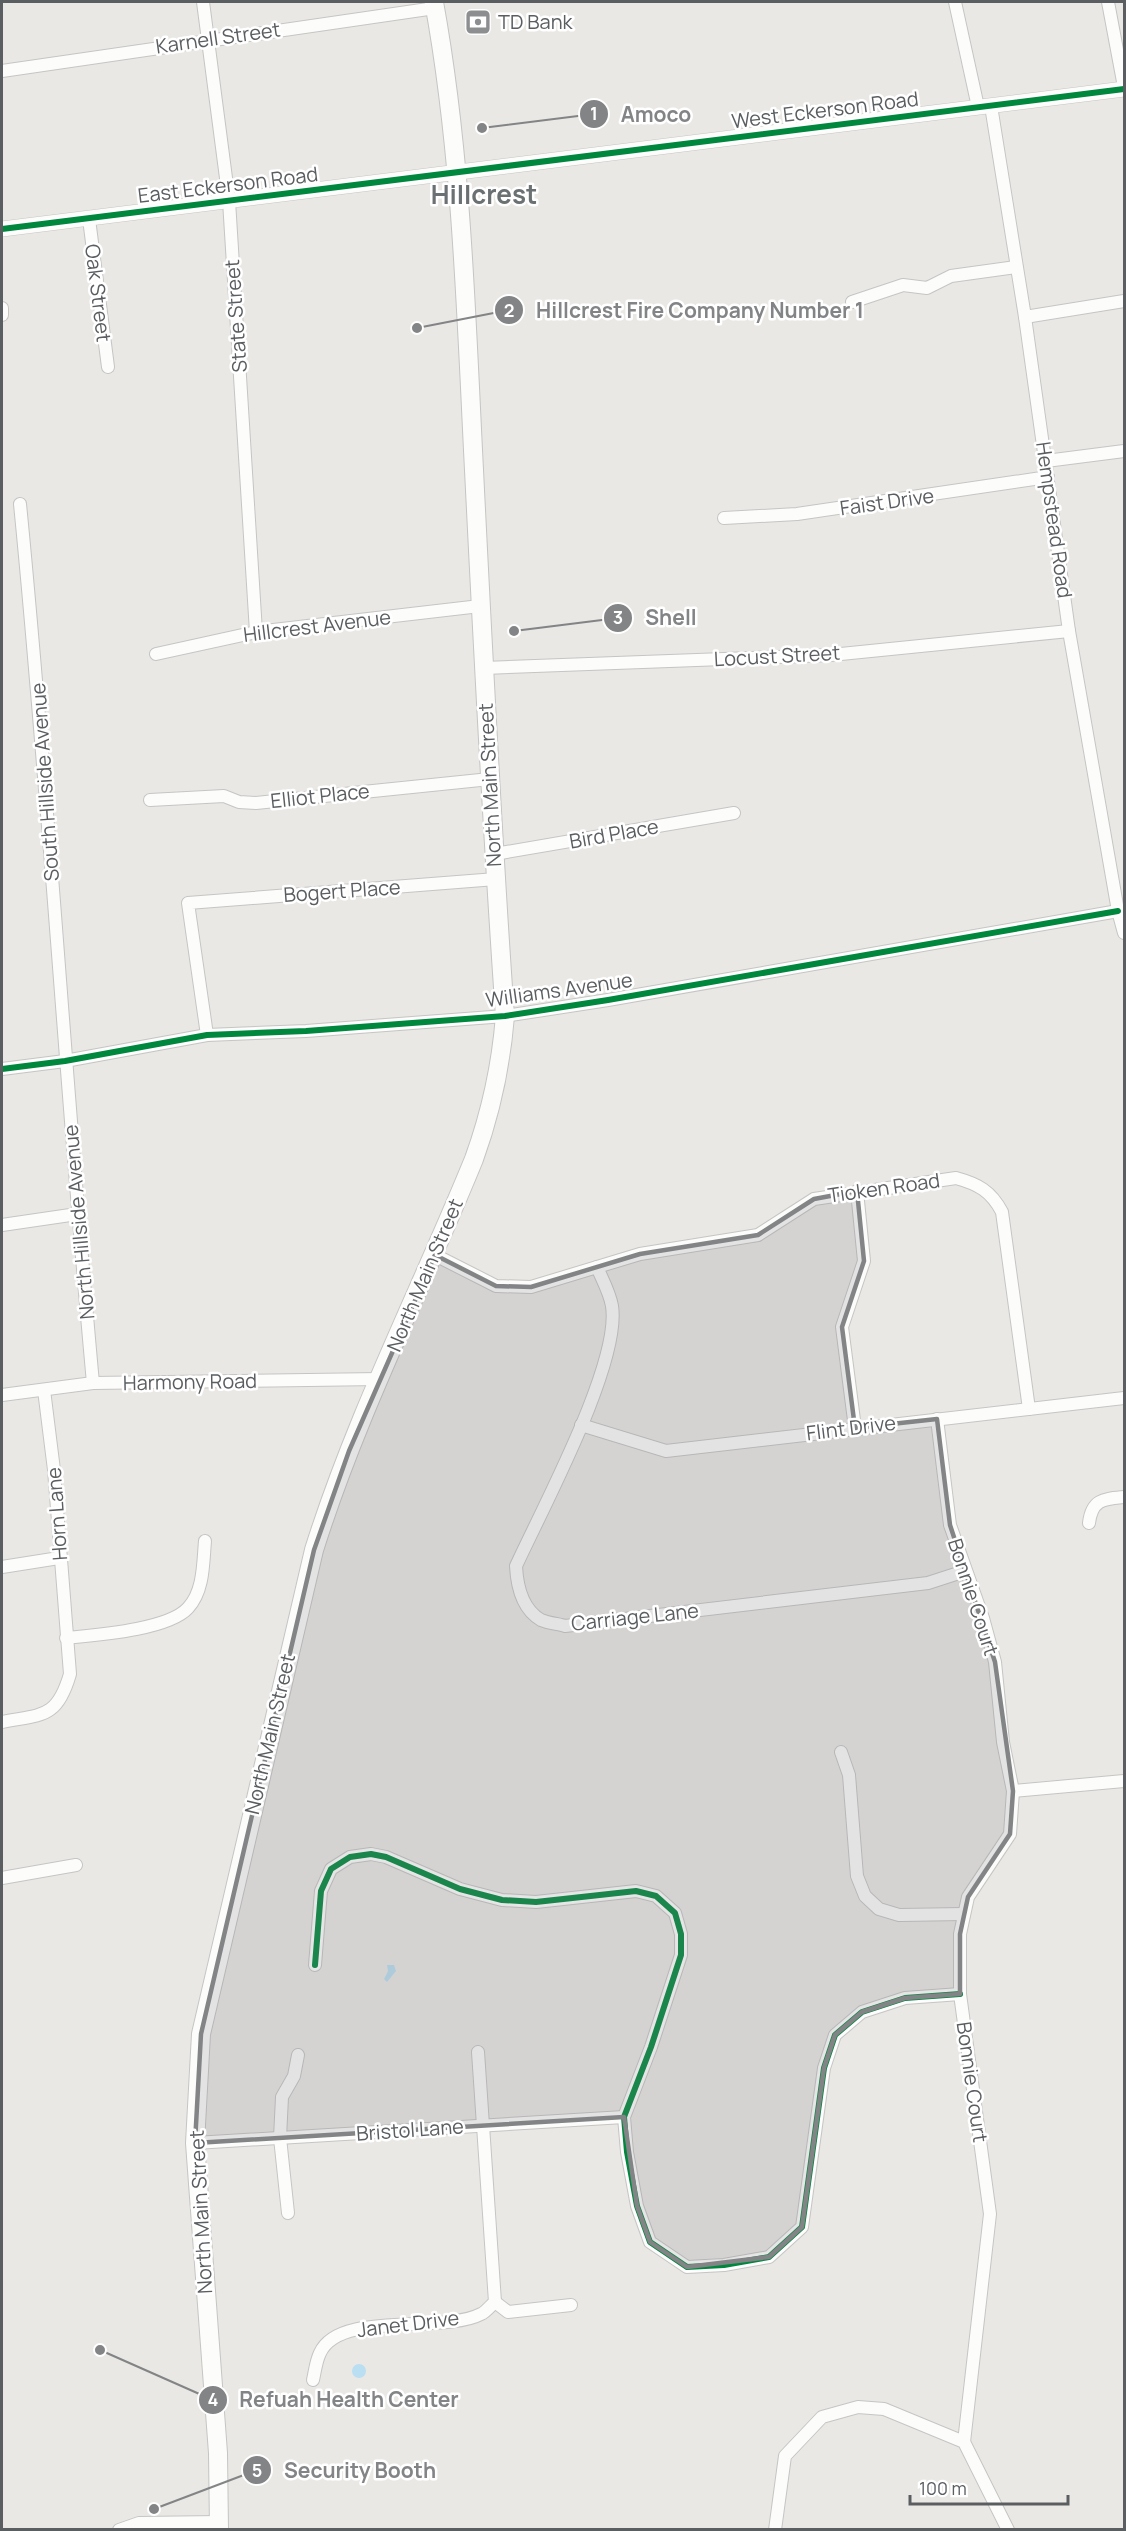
<svg xmlns="http://www.w3.org/2000/svg" width="1126" height="2531" viewBox="0 0 1126 2531" font-family="Manrope,sans-serif">
	<style>
		.water { fill: #badef2 }
		.lines { fill: none; stroke-linecap: round; stroke-linejoin: round }
		.minor-casing { stroke: #c5c5c5; stroke-width: 14 }
		.tertiary-casing { stroke: #c5c5c5; stroke-width: 16 }
		.secondary-casing { stroke: #c5c5c5; stroke-width: 20 }
		.minor { stroke: #fcfcfb; stroke-width: 12 }
		.tertiary { stroke: #fcfcfb; stroke-width: 15 }
		.secondary { stroke: #fcfcfb; stroke-width: 18 }
		.cycleway-casing { stroke: #fff; stroke-width: 10 }
		.cycleway { stroke: #00873e; stroke-width: 6 }
		.marked { fill: #828486; fill-opacity: 0.2; stroke: #828486; stroke-width: 4.5; stroke-linejoin: round }
		.labels { text-anchor: middle; stroke-width: 5; stroke-linejoin: round; paint-order: stroke }
		.poi-label { font-size: 20px; fill: #5a5e61; stroke: #fff; text-anchor: start }
		.street-label { font-size: 20px; fill: #5a5e61; stroke: #fff }
		.district-label { font-size: 26px; font-weight: bold; fill: #6b7073; stroke: #fff }
		.leader { fill: none; stroke: #828486; stroke-width: 2 }
		.callout-dot { fill: #828486; stroke: #fff; stroke-width: 2 }
		.mark-label { font-size: 18px; text-anchor: middle; font-weight: bold; fill: #fff }
		.callout-label { font-size: 21px; text-anchor: middle; font-weight: bold; fill: #828486; stroke: #fff; stroke-width: 5; stroke-linejoin: round; paint-order: stroke }
	</style>
	<rect width="100%" height="100%" fill="#eae8e4"/>
	<g class="water">
		<path d="M387 1965H394L396 1971 387 1982 384 1979 388 1971Z"/>
		<circle cx="359" cy="2371" r="7"/>
	</g>
	<g class="lines">
		<defs>
			<g id="minor">
				<path d="M203 2 229 201 256 632"/>
				<path d="M955 2 978 107"/>
				<path d="M1108 2 1124 87"/>
				<path d="M2 71 435 8"/>
				<path d="M991 106 1025 317 1069 631 1118 911 1124 933"/>
				<path d="M89 219 108 367"/>
				<path d="M852 302 903 285 927 288 951 276 1016 267"/>
				<path d="M2 308V315"/>
				<path d="M1025 317 1124 301"/>
				<path d="M1046 461 1124 451"/>
				<path d="M20 504C49 797 66 1091 93 1383"/>
				<path d="M724 518 797 514 1048 477"/>
				<path d="M156 654 256 632 480 606"/>
				<path d="M484 668 831 655 1069 631"/>
				<path d="M150 800 224 796 239 802 256 803 490 779"/>
				<path d="M495 854 734 813"/>
				<path d="M207 1035 188 903 496 879"/>
				<path d="M2 1069 65 1061 207 1035 306 1031 505 1016 608 1000 1118 911"/>
				<path d="M2 1225 77 1214"/>
				<path d="M435 1255 496 1286 531 1287 640 1254 758 1235 814 1199 956 1178C978 1184 991 1191 1002 1212L1029 1409"/>
				<path d="M597 1267C602 1279 610 1293 612 1306 621 1363 542 1509 516 1566 517 1586 522 1609 541 1620 548 1623 558 1624 565 1626L928 1583 965 1571"/>
				<path d="M2 1395 93 1383 380 1379"/>
				<path d="M937 1419 950 1525 983 1618 995 1662 1003 1742 1013 1791 1010 1834 968 1897 960 1934V1994L990 2214 964 2442"/>
				<path d="M581 1425 666 1451 1124 1398"/>
				<path d="M855 1428 842 1327 864 1261 857 1191"/>
				<path d="M1089 1523C1092 1499 1104 1499 1124 1497"/>
				<path d="M2 1567 59 1558"/>
				<path d="M66 1638C95 1635 168 1630 188 1608 204 1591 203 1563 205 1541"/>
				<path d="M2 1722C42 1714 57 1719 70 1674L54 1470 44 1390"/>
				<path d="M841 1752 849 1775 857 1876 865 1896 879 1909 899 1915 964 1914"/>
				<path d="M1013 1791 1124 1781"/>
				<path d="M2 1878 76 1865"/>
				<path d="M315 1965 321 1891 331 1869 350 1857 371 1854 386 1857 460 1889 502 1900 536 1902 636 1891 656 1896 675 1913 681 1934V1955L651 2047 624 2117 627 2152 637 2206 650 2242 687 2267 724 2265 769 2257 802 2227 824 2068 835 2035 862 2012 905 1998 960 1994"/>
				<path d="M478 2052 495 2302"/>
				<path d="M195 2143 624 2117"/>
				<path d="M288 2213 280 2138 282 2097 294 2076 298 2055"/>
				<path d="M495 2302 508 2312 571 2305"/>
				<path d="M313 2380C315 2371 316 2361 320 2353 339 2310 443 2334 481 2314 486 2312 491 2305 495 2302"/>
				<path d="M119 2530 139 2523 220 2522"/>
				<path d="M775 2530 785 2456 822 2417 858 2407 884 2409 964 2442 1008 2530"/>
			</g>
			<path id="tertiary" d="M2 229 1124 89"/>
			<path id="secondary" d="M219 2530 218 2453 195 2143 201 2034 314 1550C356 1416 421 1289 474 1159 491 1112 501 1066 505 1016 492 834 483 652 474 470 466 313 462 156 434 2"/>
		</defs>
		<use href="#minor" class="minor-casing"/>
		<use href="#tertiary" class="tertiary-casing"/>
		<use href="#secondary" class="secondary-casing"/>
		<use href="#minor" class="minor"/>
		<use href="#tertiary" class="tertiary"/>
		<use href="#secondary" class="secondary"/>
		<defs>
			<g id="cycleway">
				<path d="M2 229 1124 89"/>
				<path d="M2 1069 65 1061 207 1035 306 1031 505 1016 608 1000 1118 911"/>
				<path d="M315 1965 321 1891 331 1869 350 1857 371 1854 386 1857 460 1889 502 1900 536 1902 636 1891 656 1896 675 1913 681 1934V1955L651 2047 624 2117 627 2152 637 2206 650 2242 687 2267 724 2265 769 2257 802 2227 824 2068 835 2035 862 2012 905 1998 960 1994"/>
			</g>
		</defs>
		<use href="#cycleway" class="cycleway-casing"/>
		<use href="#cycleway" class="cycleway"/>
	</g>
	<path class="marked" d="M857 1191 864 1261 842 1327 855 1428 937 1419 950 1525 995 1662 1013 1791 1010 1834 968 1897 960 1934V1994L905 1998 862 2012 835 2035 824 2068 802 2227 769 2257 687 2267 650 2242 637 2206 624 2117 195 2143 201 2034 314 1550 349 1451 435 1255 496 1286 531 1287 640 1254 758 1235 814 1199Z"/>
	<defs>
		<symbol id="bank-square" viewBox="-11 -11 22 22"><rect x="-9" y="-9" width="18" height="18" rx="4" fill="#8c8e8f" stroke="#fff"/><path d="M-6-4H6V4H-6ZM0-2.3a2.3 2.3 0 1 0 0 4.6a2.3 2.3 0 1 0 0-4.6Z" fill="#fff"/></symbol>
	</defs>
	<g fill-rule="evenodd">
		<use href="#bank-square" x="463" y="7" width="30" height="30"/>
	</g>
	<g class="labels">
		<g class="poi-label">
			<text x="498" y="29">TD Bank</text>
		</g>
		<g class="street-label">
			<text transform="translate(218 38) rotate(-8)" y="7">Karnell Street</text>
			<text transform="translate(825 110) rotate(-7)" y="7">West Eckerson Road</text>
			<text transform="translate(228 185) rotate(-7)" y="7">East Eckerson Road</text>
			<text transform="translate(98 293) rotate(83)" y="7">Oak Street</text>
			<text transform="translate(236 316) rotate(-94)" y="7">State Street</text>
			<text transform="translate(887 502) rotate(-8)" y="7">Faist Drive</text>
			<text transform="translate(1054 520) rotate(82)" y="7">Hempstead Road</text>
			<text transform="translate(317 626) rotate(-7)" y="7">Hillcrest Avenue</text>
			<text transform="translate(777 656) rotate(-3)" y="7">Locust Street</text>
			<text transform="translate(45 782) rotate(-94)" y="7">South Hillside Avenue</text>
			<text transform="translate(490 785) rotate(-93)" y="7">North Main Street</text>
			<text transform="translate(320 796) rotate(-6)" y="7">Elliot Place</text>
			<text transform="translate(614 834) rotate(-10)" y="7">Bird Place</text>
			<text transform="translate(342 891) rotate(-4)" y="7">Bogert Place</text>
			<text transform="translate(559 990) rotate(-8)" y="7">Williams Avenue</text>
			<text transform="translate(884 1188) rotate(-8)" y="7">Tioken Road</text>
			<text transform="translate(79 1222) rotate(-95)" y="7">North Hillside Avenue</text>
			<text transform="translate(425 1275) rotate(-67)" y="7">North Main Street</text>
			<text transform="translate(190 1382) rotate(-1)" y="7">Harmony Road</text>
			<text transform="translate(851 1428) rotate(-7)" y="7">Flint Drive</text>
			<text transform="translate(57 1514) rotate(-94)" y="7">Horn Lane</text>
			<text transform="translate(973 1597) rotate(72)" y="7">Bonnie Court</text>
			<text transform="translate(635 1617) rotate(-6)" y="7">Carriage Lane</text>
			<text transform="translate(270 1734) rotate(-77)" y="7">North Main Street</text>
			<text transform="translate(972 2082) rotate(82)" y="7">Bonnie Court</text>
			<text transform="translate(410 2130) rotate(-4)" y="7">Bristol Lane</text>
			<text transform="translate(201 2212) rotate(-93)" y="7">North Main Street</text>
			<text transform="translate(408 2324) rotate(-7)" y="7">Janet Drive</text>
		</g>
		<g class="district-label">
			<text x="484" y="204">Hillcrest</text>
		</g>
	</g>
	<path class="leader" d="M482 128L594 114M417 328L509 310M514 631L618 618M100 2350L213 2400M154 2509L257 2470"/>
	<g class="callout-dot">
		<circle cx="482" cy="128" r="6"/>
		<circle cx="417" cy="328" r="6"/>
		<circle cx="514" cy="631" r="6"/>
		<circle cx="100" cy="2350" r="6"/>
		<circle cx="154" cy="2509" r="6"/>
		<circle cx="594" cy="114" r="15"/>
		<circle cx="509" cy="310" r="15"/>
		<circle cx="618" cy="618" r="15"/>
		<circle cx="213" cy="2400" r="15"/>
		<circle cx="257" cy="2470" r="15"/>
	</g>
	<g class="mark-label">
		<text x="594" y="120">1</text>
		<text x="509" y="317">2</text>
		<text x="618" y="624">3</text>
		<text x="213" y="2406">4</text>
		<text x="257" y="2477">5</text>
	</g>
	<g class="callout-label">
		<text x="656" y="122">Amoco</text>
		<text x="700" y="318">Hillcrest Fire Company Number 1</text>
		<text x="671" y="625">Shell</text>
		<text x="349" y="2407">Refuah Health Center</text>
		<text x="360" y="2478">Security Booth</text>
	</g>
	<rect width="1126" height="2531" fill="none" stroke="#5a5e61" stroke-width="6"/>
	<path d="M910 2495v9h158v-9" fill="none" stroke="#5a5e61" stroke-width="3"/>
	<text x="919" y="2495" font-size="18" fill="#5a5e61" stroke="#ffffff" stroke-width="4.5" paint-order="stroke">100 m</text>
</svg>
